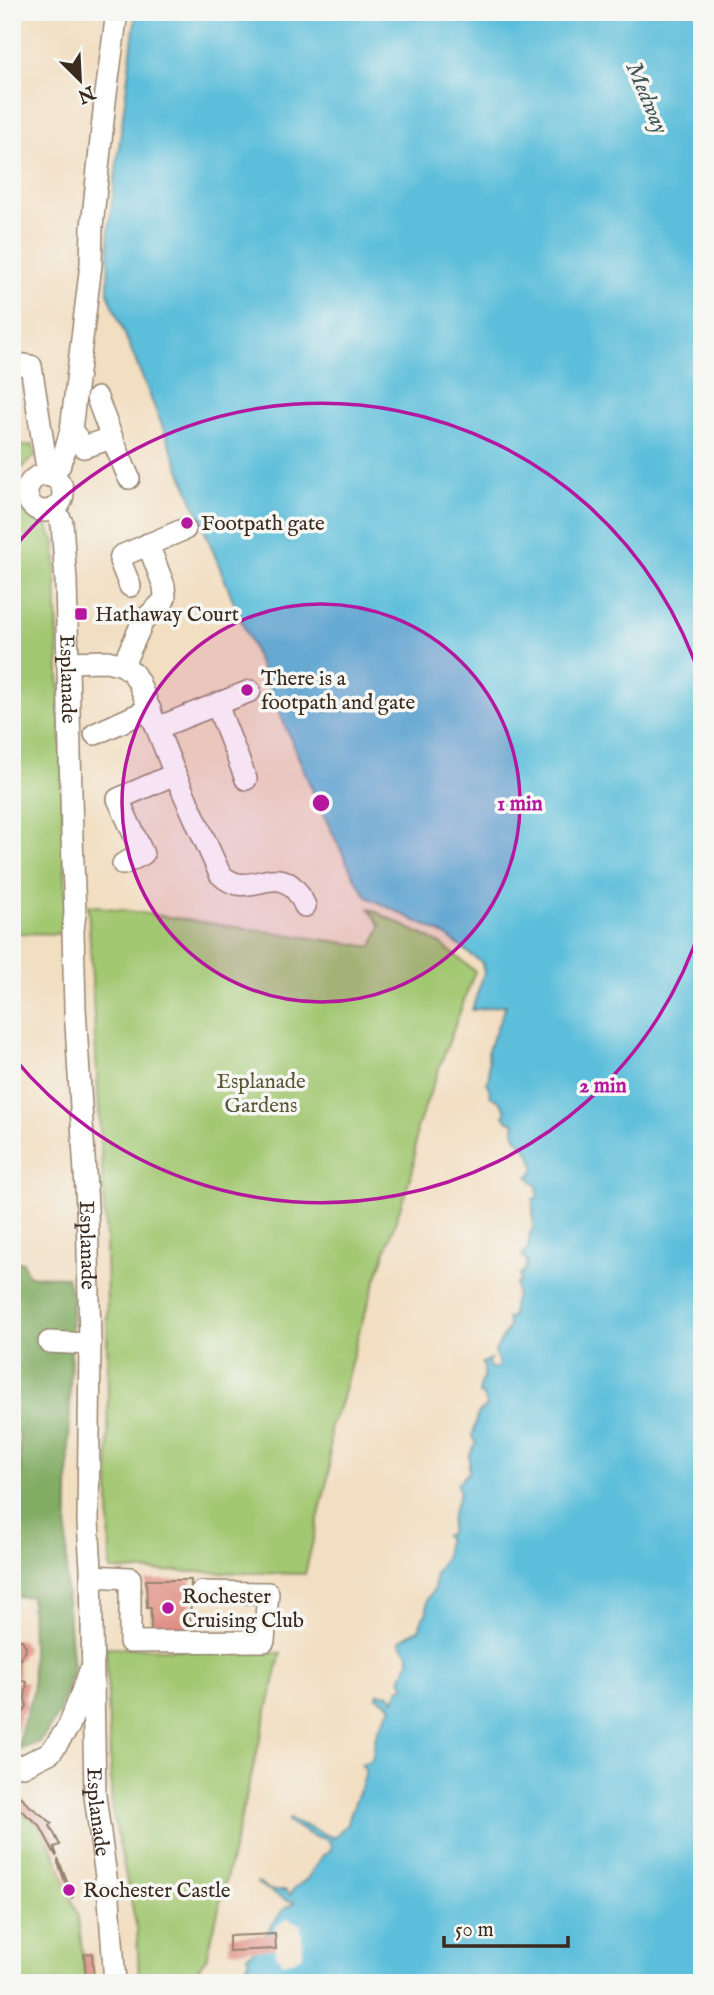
<svg xmlns="http://www.w3.org/2000/svg" width="714" height="1995" viewBox="0 0 714 1995" font-family="'IM FELL English',serif">
	<style>
		.green { fill: #a3c872; stroke: #6f7948; stroke-width: 2 }
		.forest { fill: #82ac64; stroke: #5e6b41; stroke-width: 2 }
		.water { fill: #5cbeda; stroke: #4c747c; stroke-width: 2 }
		.pier { fill: #f2dec1 }
		.building { fill: #e08d82 }
		.lines { fill: none; stroke-linecap: round; stroke-linejoin: round }
		.minor-casing { stroke: #968470; stroke-width: 24 }
		.minor { stroke: #fff; stroke-width: 21 }
		.ring { fill: none; stroke: #b5179e; stroke-width: 3.5 }
		.poi-dot { fill: #b5179e; stroke: #f6f6f2; stroke-width: 2.5 }
		.labels { text-anchor: middle; stroke-width: 7; stroke-linejoin: round; paint-order: stroke }
		.poi-label { font-size: 21px; fill: #3b2a1e; stroke: #f6f6f2; text-anchor: start }
		.street-label { font-size: 21px; fill: #3b2a1e; stroke: #f6f6f2 }
		.park-label { font-size: 21px; fill: #5a5937; stroke: #f6f6f2 }
		.water-label { font-size: 23px; font-style: italic; fill: #455656; stroke: #f6f6f2 }
		.centre { fill: #b5179e; stroke: #f6f6f2; stroke-width: 3.5 }
		.ring-label { font-size: 21px; text-anchor: middle; font-weight: bold; fill: #b5179e; stroke: #f6f6f2; stroke-width: 7; stroke-linejoin: round; paint-order: stroke }
	</style>
	<rect width="100%" height="100%" fill="#f6f6f2"/>
	<filter id="ink" filterUnits="userSpaceOnUse"><feTurbulence type="fractalNoise" baseFrequency=".0143" numOctaves="2"/><feDisplacementMap in="SourceGraphic" scale="14" xChannelSelector="R" yChannelSelector="G"/><feConvolveMatrix kernelMatrix="1 2 1 2 8 2 1 2 1" color-interpolation-filters="sRGB"/></filter>
	<filter id="wash" filterUnits="userSpaceOnUse"><feTurbulence type="fractalNoise" baseFrequency=".00686" numOctaves="4" result="noise"/><feDisplacementMap in="SourceGraphic" scale="28" xChannelSelector="R" yChannelSelector="G"/><feGaussianBlur stdDeviation="1.57" result="paint"/><feColorMatrix in="noise" values="0 0 0 0 0 0 0 0 0 0 0 0 0 0 0 0 0 1.4 0 .05"/><feComposite in="paint" operator="in"/></filter>
	<g filter="url(#wash)">
		<rect width="100%" height="100%" fill="#f2dec1"/>
		<g class="green">
			<path d="M33 445 36 455 17 472 13 488 18 503 27 515 47 526 55 543 67 934 12 933V447Z"/>
			<path d="M88 905 372 947 381 926 368 908 441 944 475 971 417 1128 413 1169 360 1328 340 1405 330 1426 329 1473 305 1574 110 1570 106 1241Z"/>
			<path d="M106 1647 281 1653 207 1957 188 1983H139L137 1929 112 1810Z"/>
			<path d="M12 1803 40 1826 58 1861 78 1917 86 1980H92V1983H12Z"/>
		</g>
		<path class="forest" d="M12 1262H23L28 1276 67 1277 72 1296 66 1590 73 1670 58 1714 40 1742 18 1750 22 1727 33 1692 31 1596 12 1597V1478L21 1479 19 1432 12 1430Z"/>
		<path class="water" d="M136 12H702V1983H250L256 1976 249 1965 246 1966 249 1962 247 1955 253 1952 283 1910 296 1902 286 1900 257 1883 258 1882 270 1890H285L290 1895 296 1887 307 1879 321 1857 331 1850 330 1842 323 1838 315 1837 288 1822 289 1819 334 1838 347 1824 365 1776V1770L361 1764 372 1760C375 1751 373 1740 378 1731 382 1723 388 1715 392 1706L377 1697 378 1693 389 1695 394 1700 399 1689 405 1686 401 1678C409 1662 415 1657 400 1644V1640L420 1629 421 1621 427 1612V1600L434 1589 435 1574 446 1556V1545L448 1539 444 1536 450 1533 452 1515 460 1493 457 1484 469 1472V1456L476 1443 472 1437 478 1414 487 1406 484 1396 479 1394 481 1381 484 1378V1367L482 1363 490 1359 488 1363 490 1368H498L499 1366 495 1351 509 1327 507 1319 512 1317 514 1300 516 1298V1285L520 1281V1274L526 1269 525 1266 528 1263 522 1255 528 1249 530 1233 533 1229V1199L538 1197 537 1186 528 1176 532 1174 535 1167C533 1161 531 1154 527 1150 520 1141 511 1135 515 1123L508 1121 504 1115 506 1110 499 1101 490 1096 489 1085 486 1083 489 1078 488 1050 506 1005 472 1010 484 973 482 963 445 935 367 897 353 875 317 801 271 693 108 293 109 228Z"/>
		<path class="pier" d="M288 1918 301 1925 303 1955 293 1961 281 1963 280 1957H276L275 1949 250 1950 261 1934H275V1927Z"/>
		<g id="blocks">
			<g class="building">
				<path d="M146 1580H191L190 1635 151 1636V1608H147Z"/>
				<path d="M12 1639 22 1640 26 1647 25 1652 22 1655 21 1659H18L19 1677 12 1676Z"/>
				<path d="M17 1680 27 1682 25 1699 27 1706 23 1713H21L17 1732 12 1731V1684L16 1685Z"/>
				<path d="M12 1793 23 1798 26 1803 52 1823 50 1826 60 1845 54 1847 57 1855 56 1856 40 1826 12 1803Z"/>
				<path d="M58 1858 73 1897 71 1898 58 1863Z"/>
				<path d="M275 1934 276 1949 229 1951V1936Z"/>
				<path d="M92 1953 94 1979 86 1980 84 1954Z"/>
			</g>
		</g>
	</g>
	<g filter="url(#ink)">
		<use href="#blocks" fill-opacity="0" stroke="#968470" stroke-width="2"/>
		<g class="lines">
			<defs>
				<g id="minor">
					<path d="M12 363 31 366 46 462 60 465"/>
					<path d="M97 398 112 438"/>
					<path d="M71 430 84 447 112 438 129 478"/>
					<circle cx="45" cy="493" r="18"/>
					<path d="M50 476C63 462 66 448 71 430L91 264 92 227 105 101 117 12"/>
					<path id="s1" d="M54 508 62 523 66 581 72 837 75 913 73 931 75 1008 87 1206 90 1344 88 1522 91 1568 95 1796 109 1899 115 1983"/>
					<path d="M130 586 120 561 121 556 185 529"/>
					<path d="M67 662 107 661 123 665 143 621 163 602 165 597 164 586 148 544"/>
					<path d="M123 665 133 673 139 683 175 774 220 874C252 906 280 850 305 906"/>
					<path d="M217 705 246 779"/>
					<path d="M157 728 250 691"/>
					<path d="M95 734 150 709"/>
					<path d="M123 864 143 854 118 799 175 774"/>
					<path d="M49 1342 90 1344"/>
					<path d="M91 1576 130 1578V1642L264 1641 268 1593 201 1592"/>
					<path d="M12 1764 23 1766 51 1752 69 1726 89 1673"/>
				</g>
			</defs>
			<use href="#minor" class="minor-casing"/>
			<use href="#minor" class="minor"/>
		</g>
	</g>
	<circle cx="321" cy="803" r="199" fill="#b5179e" fill-opacity=".12"/>
	<g class="ring">
		<circle cx="321" cy="803" r="199"/>
		<path d="M702 923A399 399 0 0 1 13 1057M13 549A399 399 0 0 1 702 683"/>
	</g>
	<g class="poi-dot">
		<circle cx="187" cy="523" r="7"/>
		<rect x="74" y="607" width="14" height="14" rx="3.5"/>
		<circle cx="247" cy="690" r="7"/>
		<circle cx="168" cy="1608" r="7"/>
		<circle cx="69" cy="1890" r="7"/>
	</g>
	<g class="labels">
		<g class="poi-label">
			<text x="201" y="530">Footpath gate</text>
			<text x="95" y="621">Hathaway Court</text>
			<text x="261" y="685">There is a<tspan x="261" dy="24">footpath and gate</tspan></text>
			<text x="182" y="1603">Rochester<tspan x="182" dy="24">Cruising Club</tspan></text>
			<text x="83" y="1897">Rochester Castle</text>
		</g>
		<g class="street-label">
			<text dy="7" stroke="none"><textPath href="#s1" startOffset="173">Esplanade</textPath></text>
			<text dy="7" stroke="none"><textPath href="#s1" startOffset="740">Esplanade</textPath></text>
			<text dy="7" stroke="none"><textPath href="#s1" startOffset="1307">Esplanade</textPath></text>
		</g>
		<g class="park-label">
			<text x="261" y="1088">Esplanade<tspan x="261" dy="24">Gardens</tspan></text>
		</g>
		<g class="water-label">
			<text transform="translate(648 97) rotate(67)" y="8">Medway</text>
		</g>
	</g>
	<circle cx="321" cy="803" r="10" class="centre"/>
	<g class="ring-label">
		<text x="520" y="810">1 min</text>
		<text x="603" y="1092">2 min</text>
	</g>
	<rect width="714" height="1995" fill="none" stroke="#f6f6f2" stroke-width="42"/>
	<g transform="translate(80 80) rotate(156)" stroke="#f6f6f2" stroke-width="5" paint-order="stroke">
	<path d="M0-5L12 26L0 18L-12 26Z" fill="#3b2a1e"/>
	<text y="-10" font-size="19" font-weight="bold" text-anchor="middle" fill="#3b2a1e">N</text>
	</g>
	<path d="M444 1936v10h124v-10" fill="none" stroke="#3b2a1e" stroke-width="3.5"/>
	<text x="455" y="1936" font-size="21" fill="#3b2a1e" stroke="#f6f6f2" stroke-width="5" paint-order="stroke">50 m</text>
</svg>
